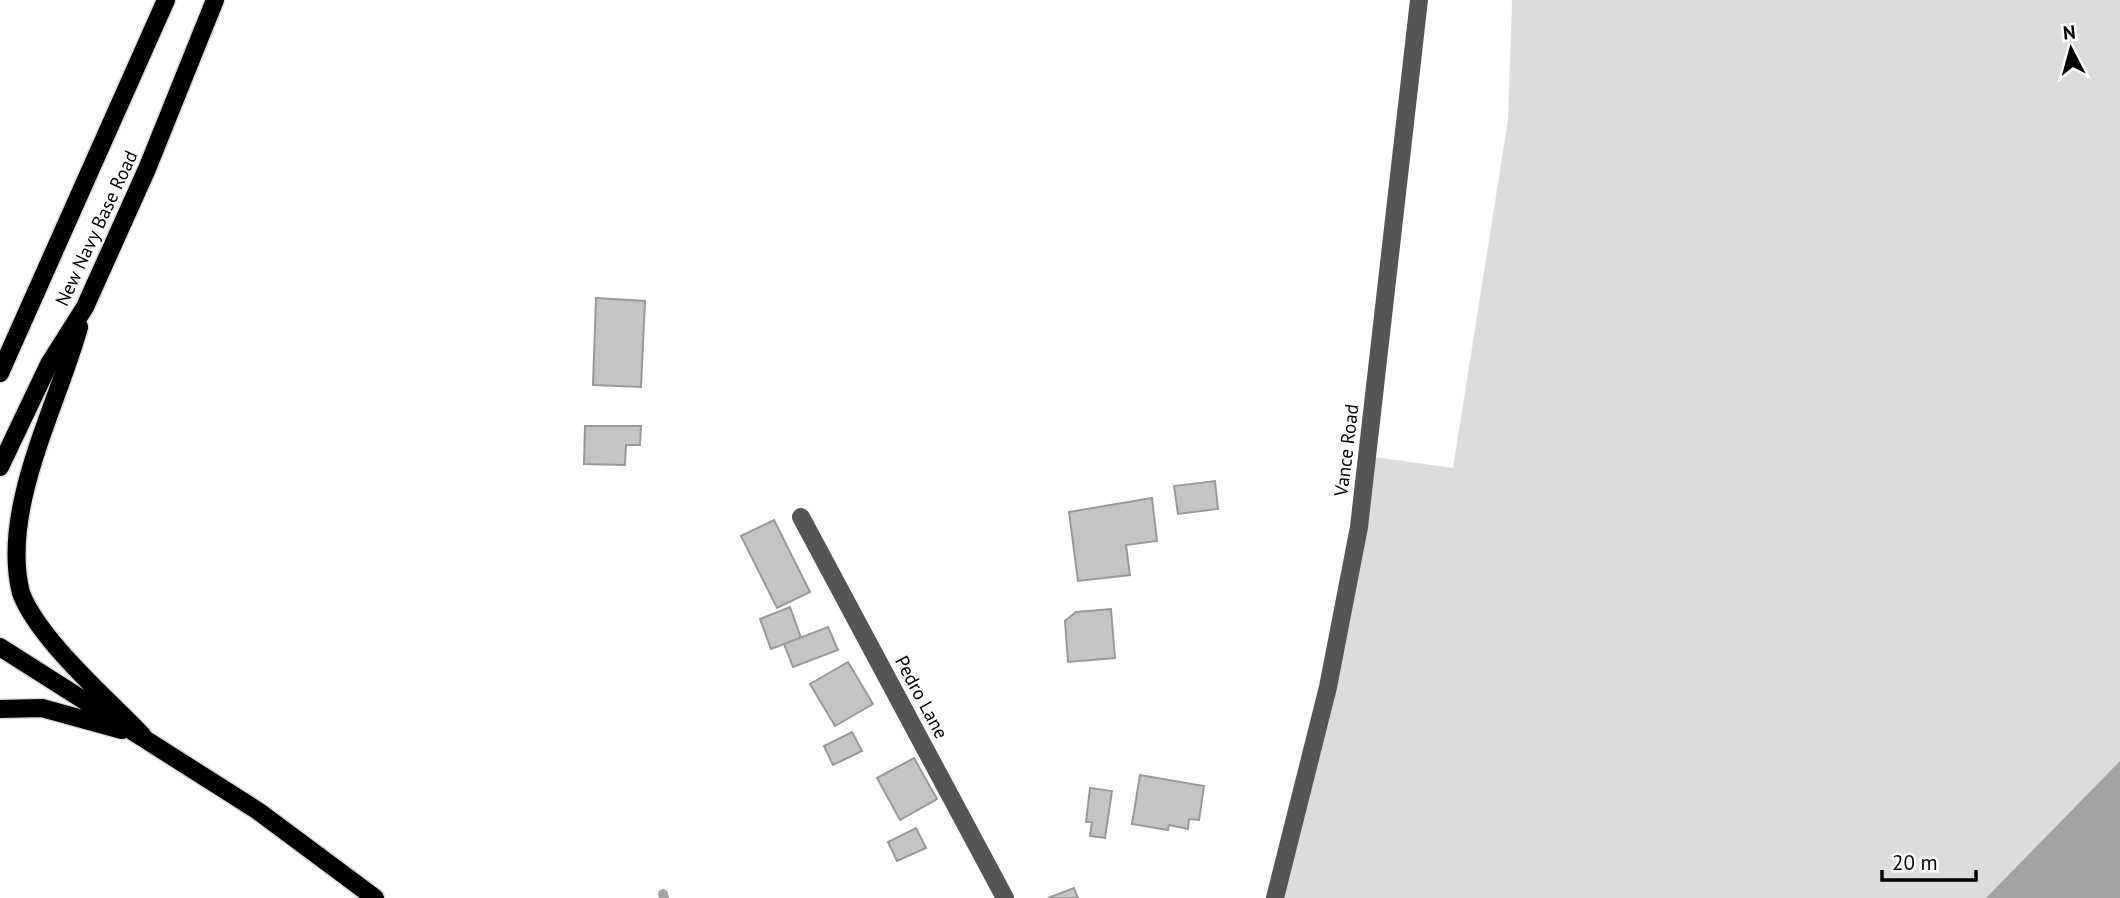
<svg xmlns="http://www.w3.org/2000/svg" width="2120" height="898" viewBox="0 0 2120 898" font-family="'PT Sans',sans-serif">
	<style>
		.green { fill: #dcdcdc }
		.water { fill: #a3a3a3 }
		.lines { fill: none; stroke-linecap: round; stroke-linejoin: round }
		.stream { stroke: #a3a3a3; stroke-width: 10 }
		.building { fill: #c4c4c4; stroke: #999; stroke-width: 2 }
		.major-casing { stroke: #dbdbdb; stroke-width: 21 }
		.minor { stroke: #555; stroke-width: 18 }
		.major { stroke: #000; stroke-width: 18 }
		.labels { text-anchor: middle; stroke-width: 5; stroke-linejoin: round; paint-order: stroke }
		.street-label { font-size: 19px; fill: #000; stroke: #fff }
	</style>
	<rect width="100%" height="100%" fill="#fff"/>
	<path class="green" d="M1512 0H2120V898H1275L1359 527 1367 456 1453 468 1508 120Z"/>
	<path class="water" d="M2120 761V898H1986Z"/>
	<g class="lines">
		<path class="stream" d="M663 894 664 898"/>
	</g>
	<g class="building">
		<path d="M596 298 645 301 641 387 593 385Z"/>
		<path d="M585 426H641L640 445H626L625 465 584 464Z"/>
		<path d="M1215 481 1218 509 1178 514 1174 486Z"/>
		<path d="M1152 498 1157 541 1126 545 1130 575 1078 581 1069 512Z"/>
		<path d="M774 520 810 592 777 608 741 536Z"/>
		<path d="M790 607 801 638 771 649 760 619Z"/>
		<path d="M1111 609 1115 658 1068 662 1065 621 1076 612Z"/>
		<path d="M828 627 838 650 793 667 784 644Z"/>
		<path d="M848 662 873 704 835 726 810 684Z"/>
		<path d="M852 732 862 751 833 765 824 746Z"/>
		<path d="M914 758 937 799 900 820 877 778Z"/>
		<path d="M1140 775 1204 786 1199 820 1189 819 1188 829 1169 825 1168 830 1132 824Z"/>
		<path d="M1090 788 1112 791 1105 838 1090 836 1092 822H1086Z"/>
		<path d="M916 828 926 848 897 861 888 842Z"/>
		<path d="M1074 888 1078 898H1048Z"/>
	</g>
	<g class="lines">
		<defs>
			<g id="major">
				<path d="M79 327C57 407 0 510 21 593 39 640 107 698 142 735"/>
				<path d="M0 373 166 0"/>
				<path d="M0 467 49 364 85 307 147 169 215 0"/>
				<path d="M0 647 258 811 375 898"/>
				<path d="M0 709 42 708 122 730"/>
			</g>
		</defs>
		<use href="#major" class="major-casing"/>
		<g class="minor">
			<path d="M801 517 1005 898"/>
			<path d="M1275 898 1328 687 1359 527 1419 0"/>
		</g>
		<use href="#major" class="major"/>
	</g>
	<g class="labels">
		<g class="street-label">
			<text transform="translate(96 228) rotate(-65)" y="7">New Navy Base Road</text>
			<text transform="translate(1346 450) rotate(-83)" y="7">Vance Road</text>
			<text transform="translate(922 697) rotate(62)" y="7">Pedro Lane</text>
		</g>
	</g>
	<g transform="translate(2071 49) rotate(354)" stroke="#ffffff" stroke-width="5" paint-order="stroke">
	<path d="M0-5L12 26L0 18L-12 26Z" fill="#000000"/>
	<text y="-10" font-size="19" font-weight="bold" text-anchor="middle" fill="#000000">N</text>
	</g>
	<path d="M1882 870v10h94v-10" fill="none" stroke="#000000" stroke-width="3.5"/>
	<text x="1892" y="870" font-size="21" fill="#000000" stroke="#ffffff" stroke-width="5" paint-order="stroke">20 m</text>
</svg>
